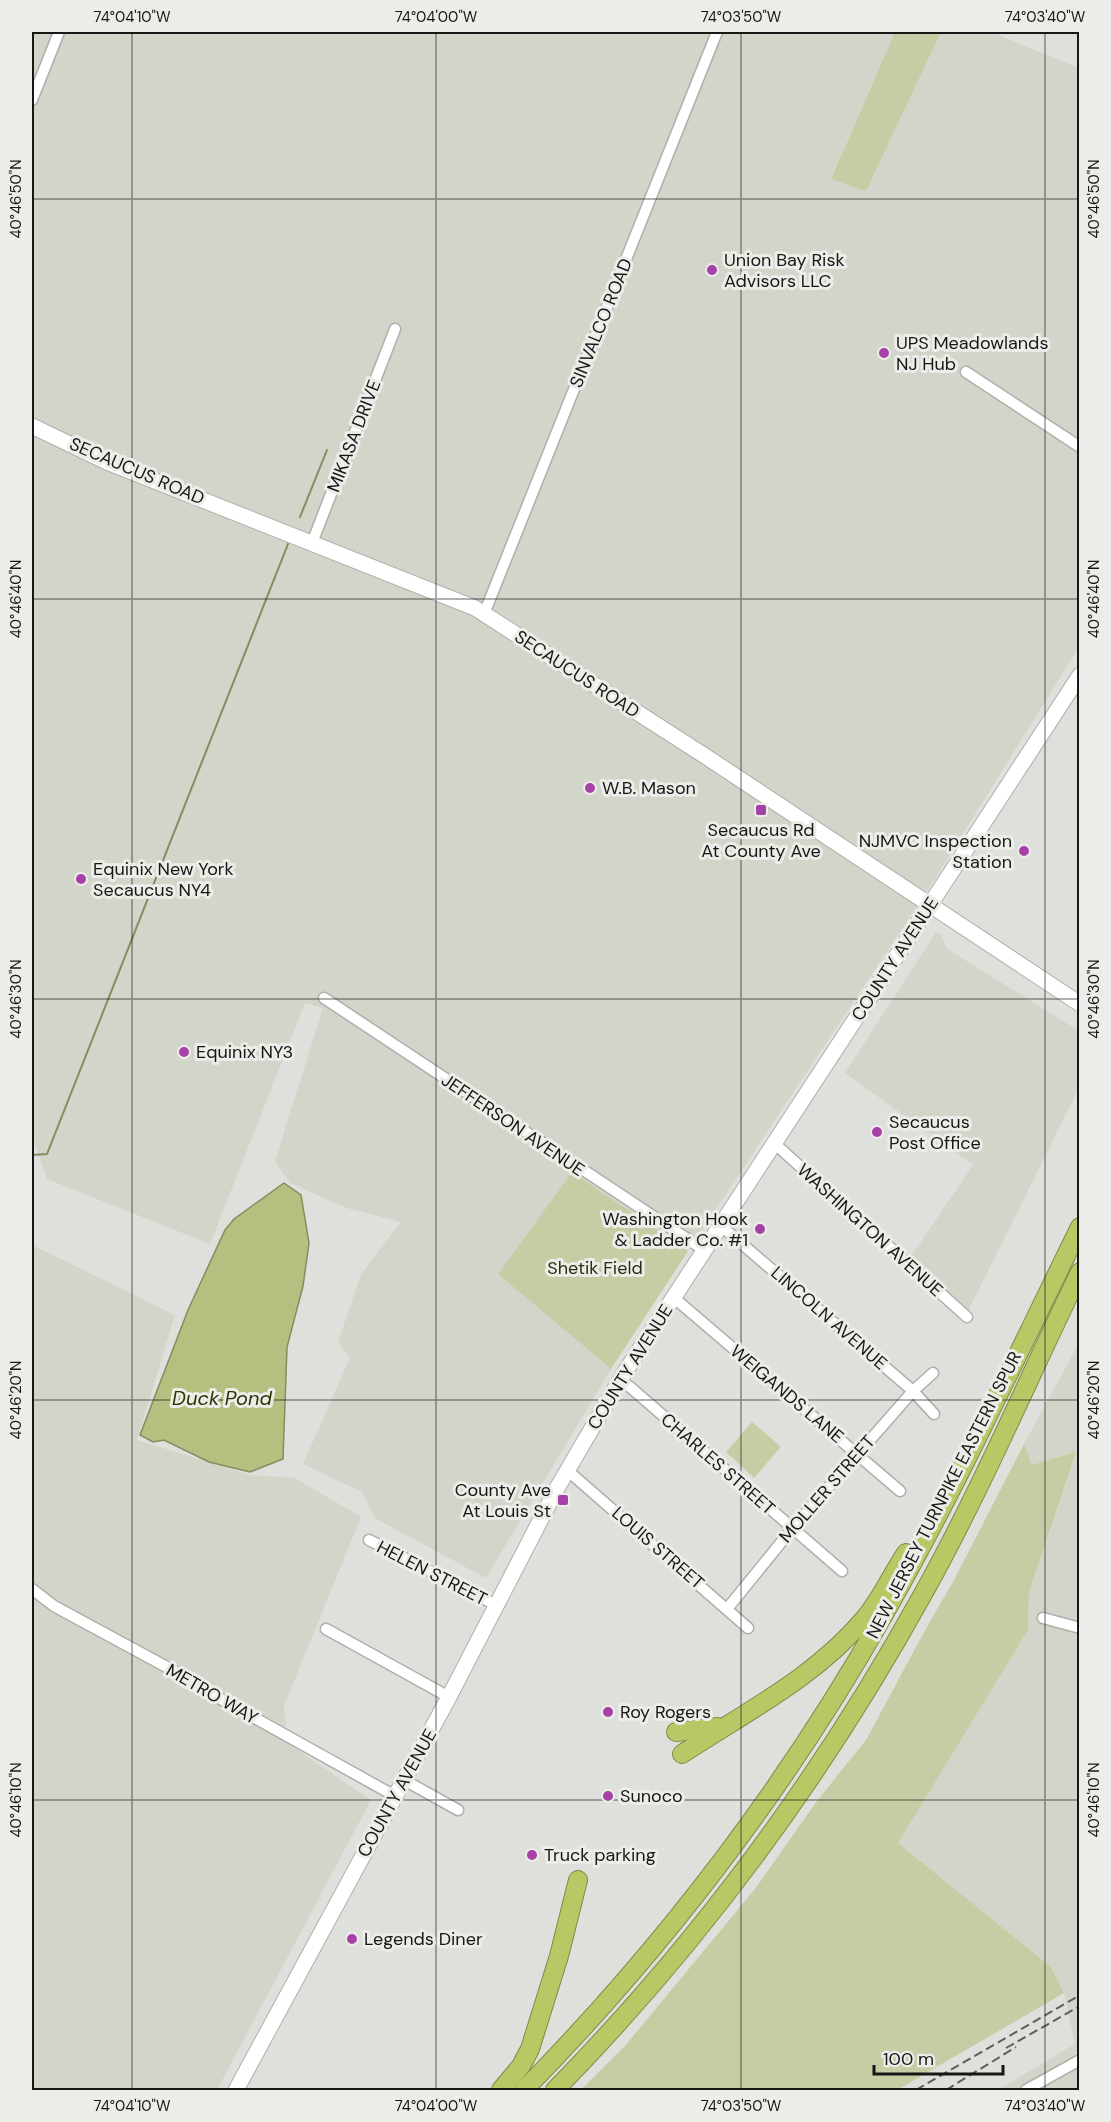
<svg xmlns="http://www.w3.org/2000/svg" width="1111" height="2122" viewBox="0 0 1111 2122" font-family="'DM Sans',sans-serif">
	<style>
		.built { fill: #d2d5c9 }
		.green { fill: #c4cda3 }
		.water { fill: #b3c07f; stroke: #848d60; stroke-width: 1.5 }
		.lines { fill: none; stroke-linecap: round; stroke-linejoin: round }
		.stream { stroke: #848d60; stroke-width: 2 }
		.minor-casing { stroke: #afb0ac; stroke-width: 13 }
		.secondary-casing { stroke: #afb0ac; stroke-width: 17 }
		.motorway-casing { stroke: #7f8a49; stroke-width: 20 }
		.minor { stroke: #fff; stroke-width: 10 }
		.secondary { stroke: #fff; stroke-width: 15 }
		.motorway { stroke: #b7c864; stroke-width: 18 }
		.rail { stroke: #5e5f5d; stroke-width: 2; stroke-dasharray: 9 4.5; stroke-linecap: butt }
		.ticks { fill: none; stroke: #171716; stroke-width: 1.5; stroke-opacity: 0.45 }
		.poi-dot { fill: #a642a7; stroke: #ecede8; stroke-width: 2 }
		.labels { text-anchor: middle; stroke-width: 6; stroke-linejoin: round; paint-order: stroke }
		.poi-label { font-size: 18px; fill: #171716; stroke: #ecede8; text-anchor: start }
		.street-label { font-size: 18px; fill: #171716; stroke: #ecede8 }
		.park-label { font-size: 18px; fill: #282d10; stroke: #ecede8 }
		.water-label { font-size: 20px; font-style: italic; fill: #2c3200; stroke: #ecede8 }
		.neatline { fill: none; stroke: #171716; stroke-width: 2 }
		.ticks-label { font-size: 15px; text-anchor: middle; fill: #171716 }
	</style>
	<rect width="100%" height="100%" fill="#dee0db"/>
	<g class="built">
		<path d="M32 32H895L831 178 866 191 941 32H991L1079 68V647L933 882 688 1251 572 1172 498 1274 611 1369 486 1578 375 1518 362 1492 303 1464 350 1358 338 1342 361 1274 401 1222 347 1208 290 1183 275 1161 323 1008 305 1003 210 1244 47 1179 32 1136Z"/>
		<path d="M936 932 941 935 947 949 1079 1031V1088L966 1315 908 1261 973 1165 845 1073Z"/>
		<path d="M32 1245 175 1315 137 1440 250 1475 295 1478 361 1517 284 1706 287 1743 371 1800 217 2090H32Z"/>
		<path d="M1079 1343V2090H998L1075 2044 1064 1993 1051 1967 898 1843 1028 1630 1029 1592 1076 1453 1032 1465 1024 1444Z"/>
	</g>
	<g class="green">
		<path d="M895 32H941L866 191 831 179Z"/>
		<path d="M572 1172 688 1251 611 1369 498 1274Z"/>
		<path d="M752 1422 781 1447 754 1478 726 1452Z"/>
		<path d="M1024 1444 1032 1465 1076 1452 1029 1592 1028 1630 898 1843 1051 1967 1064 1993 897 2090H581L624 2047 755 1889 817 1801 866 1740 923 1634 954 1580Z"/>
	</g>
	<path class="water" d="M284 1183 301 1195 309 1243 303 1286 287 1347 283 1459 250 1472 209 1462 164 1440 153 1442 140 1435 188 1310 225 1230 234 1219Z"/>
	<g class="lines">
		<g class="stream">
			<path d="M300 517 327 450"/>
			<path d="M32 1155 47 1154 288 544"/>
		</g>
		<defs>
			<g id="minor">
				<path d="M32 100 59 32"/>
				<path d="M966 372 1080 447"/>
				<path d="M312 543 395 329"/>
				<path d="M484 614 717 32"/>
				<path d="M324 998 704 1250"/>
				<path d="M774 1143 967 1317"/>
				<path d="M720 1225 913 1391 934 1414"/>
				<path d="M673 1297 900 1491"/>
				<path d="M620 1381 630 1387 842 1571"/>
				<path d="M567 1470 748 1628"/>
				<path d="M369 1540 496 1605"/>
				<path d="M32 1589 54 1606 187 1678 208 1692 395 1796"/>
				<path d="M727 1609 792 1529 913 1391 933 1373"/>
				<path d="M1043 1618 1080 1628"/>
				<path d="M326 1629 449 1697"/>
				<path d="M404 1780 458 1810"/>
				<path d="M1026 2090 1080 2060"/>
			</g>
			<g id="secondary">
				<path d="M32 426 107 462 475 608 705 756 1080 1004"/>
				<path d="M236 2090 449 1697 556 1490 623 1375 1080 675"/>
			</g>
			<g id="motorway">
				<path d="M676 1732 718 1727"/>
				<path d="M682 1754C744 1713 816 1677 865 1618 881 1599 892 1574 906 1553"/>
				<path d="M501 2090 521 2066 530 2049 559 1956 578 1880"/>
				<path d="M524 2090C663 1948 785 1789 883 1616 955 1490 1016 1357 1080 1227"/>
				<path d="M555 2090C699 1943 823 1775 923 1594 981 1490 1028 1379 1080 1272"/>
			</g>
		</defs>
		<use href="#minor" class="minor-casing"/>
		<use href="#secondary" class="secondary-casing"/>
		<use href="#motorway" class="motorway-casing"/>
		<use href="#minor" class="minor"/>
		<use href="#secondary" class="secondary"/>
		<use href="#motorway" class="motorway"/>
		<g class="rail">
			<path d="M1006 2048 1080 2006"/>
			<path d="M916 2090 1080 1995"/>
			<path d="M946 2090 1016 2047"/>
		</g>
	</g>
	<path class="ticks" d="M132 32V2090M436 32V2090M741 32V2090M1045 32V2090M32 199H1080M32 599H1080M32 999H1080M32 1400H1080M32 1800H1080"/>
	<g class="poi-dot">
		<circle cx="712" cy="270" r="6"/>
		<circle cx="884" cy="353" r="6"/>
		<circle cx="590" cy="788" r="6"/>
		<rect x="755" y="804" width="12" height="12" rx="3"/>
		<circle cx="1024" cy="851" r="6"/>
		<circle cx="81" cy="879" r="6"/>
		<circle cx="184" cy="1052" r="6"/>
		<circle cx="877" cy="1132" r="6"/>
		<circle cx="760" cy="1229" r="6"/>
		<rect x="557" y="1494" width="12" height="12" rx="3"/>
		<circle cx="608" cy="1712" r="6"/>
		<circle cx="608" cy="1796" r="6"/>
		<circle cx="532" cy="1855" r="6"/>
		<circle cx="352" cy="1939" r="6"/>
	</g>
	<g class="labels">
		<g class="poi-label">
			<text x="724" y="266">Union Bay Risk<tspan x="724" dy="21">Advisors LLC</tspan></text>
			<text x="896" y="349">UPS Meadowlands<tspan x="896" dy="21">NJ Hub</tspan></text>
			<text x="602" y="794">W.B. Mason</text>
			<text x="761" y="836" text-anchor="middle">Secaucus Rd<tspan x="761" dy="21">At County Ave</tspan></text>
			<text x="1012" y="847" text-anchor="end">NJMVC Inspection<tspan x="1012" dy="21">Station</tspan></text>
			<text x="93" y="875">Equinix New York<tspan x="93" dy="21">Secaucus NY4</tspan></text>
			<text x="196" y="1058">Equinix NY3</text>
			<text x="889" y="1128">Secaucus<tspan x="889" dy="21">Post Office</tspan></text>
			<text x="748" y="1225" text-anchor="end">Washington Hook<tspan x="748" dy="21">&amp; Ladder Co. #1</tspan></text>
			<text x="551" y="1496" text-anchor="end">County Ave<tspan x="551" dy="21">At Louis St</tspan></text>
			<text x="620" y="1718">Roy Rogers</text>
			<text x="620" y="1802">Sunoco</text>
			<text x="544" y="1861">Truck parking</text>
			<text x="364" y="1945">Legends Diner</text>
		</g>
		<g class="street-label">
			<text transform="translate(601 323) rotate(-68)" y="6">SINVALCO ROAD</text>
			<text transform="translate(354 436) rotate(-69)" y="6">MIKASA DRIVE</text>
			<text transform="translate(137 471) rotate(23)" y="6">SECAUCUS ROAD</text>
			<text transform="translate(577 674) rotate(33)" y="6">SECAUCUS ROAD</text>
			<text transform="translate(895 959) rotate(-57)" y="6">COUNTY AVENUE</text>
			<text transform="translate(513 1125) rotate(34)" y="6">JEFFERSON AVENUE</text>
			<text transform="translate(870 1230) rotate(42)" y="6">WASHINGTON AVENUE</text>
			<text transform="translate(829 1318) rotate(41)" y="6">LINCOLN AVENUE</text>
			<text transform="translate(630 1367) rotate(-58)" y="6">COUNTY AVENUE</text>
			<text transform="translate(787 1394) rotate(40)" y="6">WEIGANDS LANE</text>
			<text transform="translate(718 1464) rotate(41)" y="6">CHARLES STREET</text>
			<text transform="translate(827 1489) rotate(-49)" y="6">MOLLER STREET</text>
			<text transform="translate(944 1495) rotate(-63)" y="6">NEW JERSEY TURNPIKE EASTERN SPUR</text>
			<text transform="translate(658 1548) rotate(41)" y="6">LOUIS STREET</text>
			<text transform="translate(432 1573) rotate(27)" y="6">HELEN STREET</text>
			<text transform="translate(212 1694) rotate(30)" y="6">METRO WAY</text>
			<text transform="translate(397 1793) rotate(-61)" y="6">COUNTY AVENUE</text>
		</g>
		<g class="park-label">
			<text x="595" y="1274">Shetik Field</text>
		</g>
		<g class="water-label">
			<text x="222" y="1405">Duck Pond</text>
		</g>
	</g>
	<rect width="1111" height="2122" fill="none" stroke="#ecede8" stroke-width="66"/>
	<path d="M874 2065v9h129v-9" fill="none" stroke="#171716" stroke-width="3"/>
	<text x="883" y="2065" font-size="18" fill="#171716" stroke="#ecede8" stroke-width="4.5" paint-order="stroke">100 m</text>
	<rect x="33" y="33" width="1045" height="2056" class="neatline"/>
	<g class="ticks-label">
		<text x="132" y="22">74°04'10"W</text>
		<text x="436" y="22">74°04'00"W</text>
		<text x="741" y="22">74°03'50"W</text>
		<text x="1045" y="22">74°03'40"W</text>
		<text transform="translate(16 199) rotate(-90)" y="5">40°46'50"N</text>
		<text transform="translate(1094 199) rotate(-90)" y="5">40°46'50"N</text>
		<text transform="translate(16 599) rotate(-90)" y="5">40°46'40"N</text>
		<text transform="translate(1094 599) rotate(-90)" y="5">40°46'40"N</text>
		<text transform="translate(16 999) rotate(-90)" y="5">40°46'30"N</text>
		<text transform="translate(1094 999) rotate(-90)" y="5">40°46'30"N</text>
		<text transform="translate(16 1400) rotate(-90)" y="5">40°46'20"N</text>
		<text transform="translate(1094 1400) rotate(-90)" y="5">40°46'20"N</text>
		<text transform="translate(16 1800) rotate(-90)" y="5">40°46'10"N</text>
		<text transform="translate(1094 1800) rotate(-90)" y="5">40°46'10"N</text>
		<text x="132" y="2111">74°04'10"W</text>
		<text x="436" y="2111">74°04'00"W</text>
		<text x="741" y="2111">74°03'50"W</text>
		<text x="1045" y="2111">74°03'40"W</text>
	</g>
</svg>
